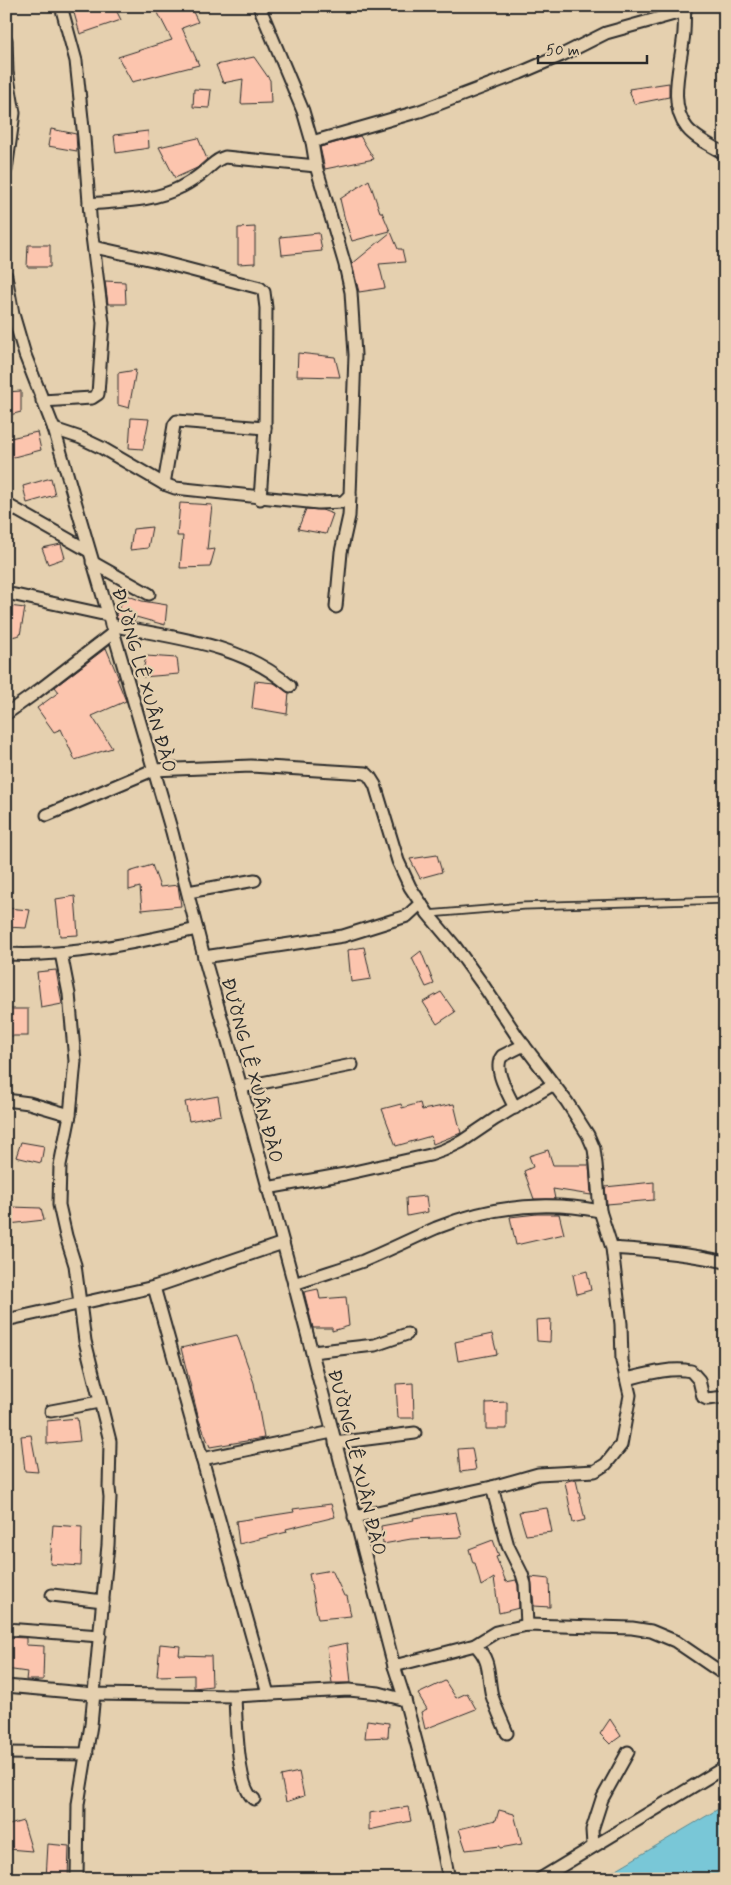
<svg xmlns="http://www.w3.org/2000/svg" width="731" height="1885" viewBox="0 0 731 1885" font-family="Mynerve,sans-serif">
	<style>
		.water { fill: #79c7d7; stroke: #5a8992 }
		.building { fill: #fcc5ae; stroke: #2b2b2b }
		.lines { fill: none; stroke-linecap: round; stroke-linejoin: round }
		.lane-casing { stroke: #2b2b2b; stroke-width: 9 }
		.street-casing { stroke: #2b2b2b; stroke-width: 15 }
		.lane { stroke: #e5d0af; stroke-width: 5.5 }
		.street { stroke: #e5d0af; stroke-width: 11 }
		.labels { text-anchor: middle; stroke-width: 4.5; stroke-linejoin: round; paint-order: stroke }
		.street-label { font-size: 19px; fill: #2b2b2b; stroke: #e5d0af }
	</style>
	<rect width="100%" height="100%" fill="#e5d0af"/>
	<filter id="ink" filterUnits="userSpaceOnUse"><feTurbulence type="fractalNoise" baseFrequency=".02" numOctaves="2"/><feDisplacementMap in="SourceGraphic" scale="10" xChannelSelector="R" yChannelSelector="G"/><feConvolveMatrix kernelMatrix="1 2 1 2 8 2 1 2 1" color-interpolation-filters="sRGB"/></filter>
	<g filter="url(#ink)">
		<path class="water" d="M725 1805V1872L713 1879H600Z"/>
		<g class="building">
			<path d="M72 6H114L121 20 80 34Z"/>
			<path d="M164 6H190L198 22 182 28 199 65 132 82 118 57 172 40 157 11Z"/>
			<path d="M254 57 270 80 271 103 241 104 243 79 223 83 216 65Z"/>
			<path d="M669 83V97L634 104 629 89Z"/>
			<path d="M194 89 211 90 209 108 193 107Z"/>
			<path d="M51 129 76 134 77 151 48 146Z"/>
			<path d="M148 131 149 148 116 153 114 135Z"/>
			<path d="M360 136 374 159 325 169 320 147Z"/>
			<path d="M198 138 207 159 197 168 175 178 159 147Z"/>
			<path d="M369 180 380 212H382L390 231 352 241 345 220 340 199Z"/>
			<path d="M255 227V263L238 264V228Z"/>
			<path d="M391 232 398 249H402L405 262 379 264 385 288 359 292 352 264Z"/>
			<path d="M319 233 322 251 282 255 280 237Z"/>
			<path d="M28 245H50V267H27Z"/>
			<path d="M105 281 125 282 126 304H108Z"/>
			<path d="M298 353 335 357 340 377 297 376Z"/>
			<path d="M136 370 129 408 118 405V373Z"/>
			<path d="M21 391V412L6 416V392Z"/>
			<path d="M131 418 149 419 143 449 129 448Z"/>
			<path d="M37 432 41 450 6 459V439Z"/>
			<path d="M51 478 55 495 27 503 23 486Z"/>
			<path d="M180 503 212 505 207 550 215 549 210 567 180 568 183 536H177Z"/>
			<path d="M306 509 322 510 333 514 326 534 298 529Z"/>
			<path d="M152 527 148 548 130 550 133 529Z"/>
			<path d="M61 544 65 558 48 564 42 548Z"/>
			<path d="M126 595 142 601 167 605 165 625 136 617 134 622 117 619 116 614Z"/>
			<path d="M9 606 25 608 20 635 7 638Z"/>
			<path d="M106 648 119 679H117L126 701 92 716 112 748 75 760 61 729 54 732 37 708 59 692 55 687Z"/>
			<path d="M146 656 177 658 179 674 142 677Z"/>
			<path d="M255 681 274 683 289 693 287 714 252 708Z"/>
			<path d="M437 855 442 872 420 878 410 859Z"/>
			<path d="M152 865 160 887 178 885 181 906 142 910 140 887 129 890V872Z"/>
			<path d="M75 896 78 935 60 936 56 899Z"/>
			<path d="M6 908 30 910 26 928 6 927Z"/>
			<path d="M364 947 371 979 351 982 348 950Z"/>
			<path d="M421 951 434 984 426 987 412 958Z"/>
			<path d="M56 970 62 1004 41 1008 37 972Z"/>
			<path d="M441 992 455 1012 437 1024 423 1002Z"/>
			<rect x="6" y="1009" width="22" height="27"/>
			<path d="M218 1096 221 1115 189 1121 185 1102Z"/>
			<path d="M420 1103 422 1110 454 1104 461 1133 433 1144 431 1136 396 1146 382 1109 401 1104 402 1108Z"/>
			<path d="M21 1142 44 1146 41 1163 16 1157Z"/>
			<path d="M548 1150 553 1165H589L591 1195 553 1189 555 1199H534L524 1171 533 1167 529 1156Z"/>
			<path d="M654 1182V1200L607 1204 605 1187Z"/>
			<path d="M426 1196 428 1212 407 1216 406 1198Z"/>
			<path d="M11 1207 41 1208 44 1220 9 1224Z"/>
			<path d="M537 1214H559L564 1234 516 1245 510 1217Z"/>
			<path d="M587 1271 591 1290 577 1294 573 1275Z"/>
			<path d="M318 1289 320 1299 346 1297 349 1326 332 1331V1328H313L304 1292Z"/>
			<path d="M551 1319 550 1342 537 1341 536 1320Z"/>
			<path d="M492 1334 497 1354 458 1361 455 1342Z"/>
			<path d="M237 1335 254 1383 264 1438 210 1447 199 1420 181 1348Z"/>
			<path d="M413 1383 414 1418H398L396 1384Z"/>
			<path d="M507 1402V1429H486V1403Z"/>
			<path d="M77 1418 80 1441 47 1444V1421Z"/>
			<path d="M31 1435 38 1472 25 1471 21 1436Z"/>
			<path d="M472 1448 476 1470 460 1472 458 1449Z"/>
			<path d="M571 1480H576L585 1520 573 1523 565 1482Z"/>
			<path d="M331 1504 335 1517 286 1529 287 1532 239 1544 236 1521 294 1512 293 1509Z"/>
			<path d="M547 1508 552 1532 526 1535 519 1512Z"/>
			<path d="M456 1512 462 1537 411 1539 383 1544 381 1526 414 1520 413 1518Z"/>
			<path d="M53 1525 82 1527 81 1566 50 1564Z"/>
			<path d="M493 1540 499 1556 496 1557 506 1582 516 1580 518 1585 519 1608 499 1613 494 1578 481 1586 475 1563H473L469 1549Z"/>
			<path d="M332 1570 344 1596H347L351 1616 318 1619 309 1574Z"/>
			<path d="M531 1577 549 1579 550 1607 534 1606Z"/>
			<path d="M6 1637 26 1638V1645L44 1646 43 1680H26L27 1672 6 1669Z"/>
			<path d="M347 1643 351 1683H332L327 1647Z"/>
			<path d="M160 1644 180 1646 179 1655 211 1656 212 1686 194 1688V1675L157 1676Z"/>
			<path d="M445 1681 456 1698 467 1693 476 1709 425 1729 421 1712 427 1709 418 1694Z"/>
			<path d="M610 1719 621 1736 610 1744 600 1734Z"/>
			<path d="M367 1720 389 1723 388 1737 365 1738Z"/>
			<path d="M299 1772 304 1796 286 1802 281 1776Z"/>
			<path d="M408 1807 411 1821 369 1830V1813Z"/>
			<path d="M499 1810 514 1814 522 1844 500 1848V1846L466 1850 459 1829 496 1820Z"/>
			<path d="M23 1821 32 1851 8 1849 6 1826Z"/>
			<path d="M48 1844 69 1846 68 1879H46Z"/>
		</g>
		<g class="lines">
			<defs>
				<path id="lane" d="M428 914 524 906 725 900"/>
				<g id="street">
					<path d="M685 6C684 18 685 30 683 41 680 68 668 104 687 128 696 139 712 146 725 154"/>
					<path d="M6 40 7 72 14 113 6 170"/>
					<path d="M312 142 420 111 520 73 562 55 606 33 685 11"/>
					<path d="M89 204C120 201 153 202 181 187 189 183 199 176 206 170 213 164 217 159 225 157L316 166"/>
					<path d="M94 247 157 261 260 288 264 292 266 308 265 428 260 499"/>
					<path d="M6 276 13 314 25 355 54 429 172 832 204 957 241 1087 294 1284 394 1666 405 1700 436 1816 449 1879"/>
					<path d="M42 401 92 398 98 394 103 323 91 228 84 138 76 61 61 6"/>
					<path d="M54 429 81 438 102 448 164 484 175 488 318 503 343 502 350 495 355 355 351 292 345 265 316 166 312 142 303 111 259 6"/>
					<path d="M164 484 174 425 177 421 265 428"/>
					<path d="M6 504 89 551"/>
					<path d="M92 562 149 594"/>
					<path d="M6 593 107 615"/>
					<path d="M336 607 341 552 349 516 350 495"/>
					<path d="M111 625C172 638 242 643 290 686"/>
					<path d="M6 714 34 694 113 633"/>
					<path d="M47 815 153 770 251 766 366 773 370 777 375 785 398 861 410 887 428 914 454 945 483 985 517 1036 567 1102 588 1135 594 1149 596 1164 600 1211 612 1248 621 1324 622 1361 630 1395 621 1445 606 1464 595 1471 538 1474 492 1487 354 1517"/>
					<path d="M188 892 255 880"/>
					<path d="M61 953 69 994 75 1061 70 1115 60 1165 59 1205 66 1236 75 1265 85 1341 110 1441 109 1488 110 1497 108 1545 91 1725 78 1804 77 1879"/>
					<path d="M6 954C71 957 135 943 197 929"/>
					<path d="M204 957 343 936 407 916 421 903"/>
					<path d="M241 1087 352 1065"/>
					<path d="M6 1100 29 1103 70 1115"/>
					<path d="M515 1108C509 1095 492 1069 502 1056L524 1045"/>
					<path d="M267 1188 345 1174 430 1155 444 1150 461 1142 495 1119 552 1085"/>
					<path d="M612 1248C650 1251 687 1253 725 1262"/>
					<path d="M294 1284C317 1276 340 1269 363 1261 387 1251 411 1239 436 1228 488 1207 544 1200 600 1211"/>
					<path d="M154 1287 268 1694"/>
					<path d="M6 1320 154 1287 283 1243"/>
					<path d="M312 1352 375 1345 407 1334"/>
					<path d="M627 1379C647 1374 671 1367 691 1371L699 1380 703 1397 707 1399 725 1397"/>
					<path d="M51 1411 99 1402"/>
					<path d="M335 1443 415 1433"/>
					<path d="M202 1459 332 1432"/>
					<path d="M492 1487 508 1546 522 1574 525 1584 527 1625"/>
					<path d="M52 1595 103 1601"/>
					<path d="M6 1629 100 1636"/>
					<path d="M475 1645C492 1661 487 1676 492 1696 496 1708 502 1721 507 1733"/>
					<path d="M394 1666 475 1645 496 1632 527 1625 632 1628 651 1631 675 1641 725 1675"/>
					<path d="M6 1686 94 1694 235 1696 349 1690 379 1693 405 1700"/>
					<path d="M235 1696C236 1717 237 1789 254 1799"/>
					<path d="M6 1753 87 1754"/>
					<path d="M593 1845 592 1830 602 1799 628 1752"/>
					<path d="M540 1879 725 1767"/>
				</g>
			</defs>
			<use href="#lane" class="lane-casing"/>
			<use href="#street" class="street-casing"/>
			<use href="#lane" class="lane"/>
			<use href="#street" class="street"/>
		</g>
	</g>
	<g class="labels">
		<g class="street-label">
			<text transform="translate(145 680) rotate(74)" y="7">ĐƯỜNG LÊ XUÂN ĐÀO</text>
			<text transform="translate(253 1070) rotate(75)" y="7">ĐƯỜNG LÊ XUÂN ĐÀO</text>
			<text transform="translate(358 1462) rotate(76)" y="7">ĐƯỜNG LÊ XUÂN ĐÀO</text>
		</g>
	</g>
	<rect width="731" height="1885" fill="none" stroke="#e5d0af" stroke-width="25"/>
	<rect x="12" y="12" width="706" height="1860" fill="none" stroke="#2b2b2b" stroke-width="2" filter="url(#ink)"/>
	<path d="M538 55v8h109v-8" fill="none" stroke="#2b2b2b" stroke-width="2.5"/>
	<text x="546" y="55" font-size="15" fill="#2b2b2b" stroke="#e5d0af" stroke-width="4" paint-order="stroke">50 m</text>
</svg>
